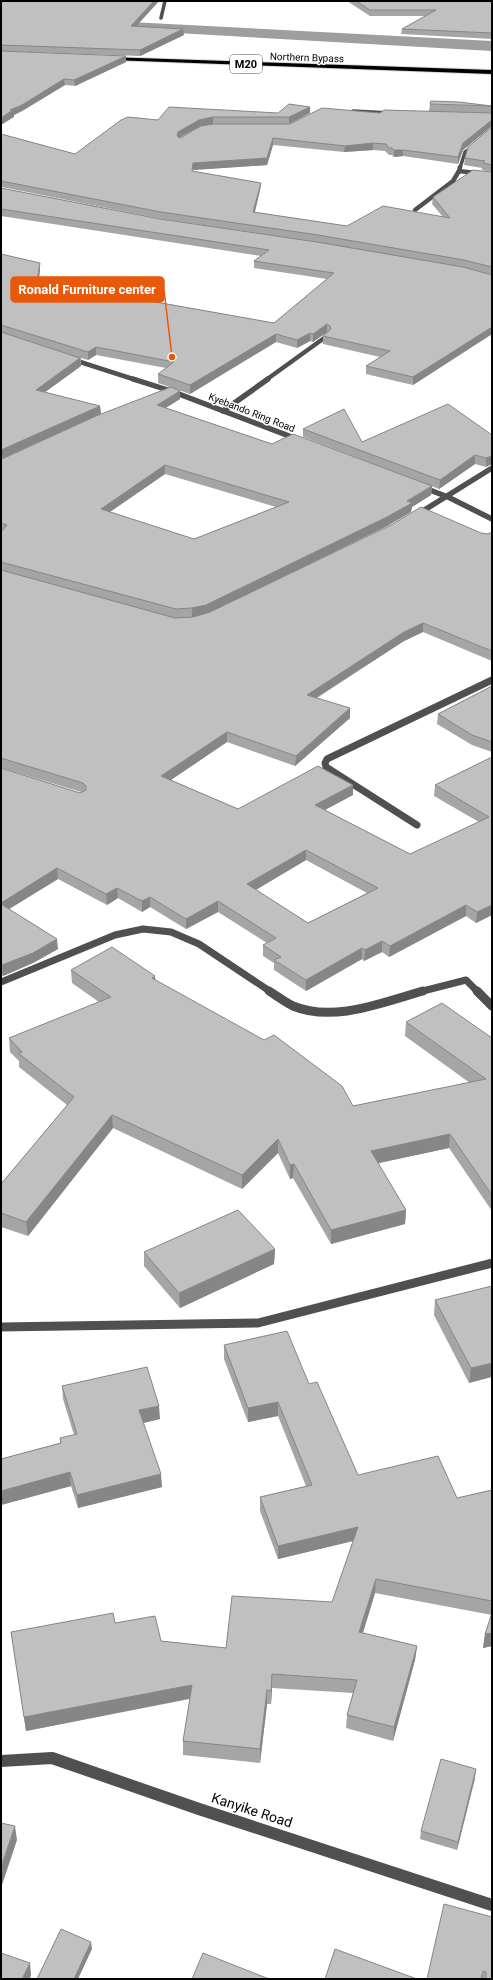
<svg xmlns="http://www.w3.org/2000/svg" width="493" height="1980" viewBox="0 0 493 1980" font-family="Roboto,sans-serif">
	<style>
		.lines { fill: none; stroke-linecap: round; stroke-linejoin: round }
		.canal { fill: #9e9e9e; fill-rule: evenodd }
		.motorway-casing { stroke: #dbdbdb; stroke-width: 2 }
		.minor-far5 { stroke: #505050; stroke-width: 3.5 }
		.minor-far4 { stroke: #505050; stroke-width: 4.5 }
		.minor-far3 { stroke: #505050; stroke-width: 5.5 }
		.minor-far2 { stroke: #505050; stroke-width: 7 }
		.minor-far1 { stroke: #505050; stroke-width: 9 }
		.minor { stroke: #505050; stroke-width: 12 }
		.tertiary-far1 { stroke: #505050; stroke-width: 4.5 }
		.tertiary { stroke: #505050; stroke-width: 5.5 }
		.motorway { fill: #000; fill-rule: evenodd }
		.wall { fill: #a5a5a5; fill-rule: evenodd }
		.shaded-wall { fill: #868686 }
		.building { fill: #c0c0c0; stroke: #868686; fill-rule: evenodd }
		.labels { text-anchor: middle; stroke-width: 3; stroke-linejoin: round; paint-order: stroke }
		.far-street-label { font-size: 10px; fill: #000; stroke: #fff }
		.shield { fill: #fff; stroke: #4c4c4c; stroke-width: 1 }
		.shield-label { font-size: 11px; font-weight: bold; fill: #000 }
		.near-street-label { font-size: 14px; fill: #000; stroke: #fff }
		.leader { fill: none; stroke: #e8590c; stroke-width: 1.5 }
		.callout-dot { fill: #e8590c; stroke: #fff; stroke-width: 1.5 }
		.callout { fill: #e8590c; stroke: #e8590c; stroke-width: 1.5 }
		.callout-label { font-size: 13px; text-anchor: middle; font-weight: bold; fill: #fff }
	</style>
	<rect width="100%" height="100%" fill="#fff"/>
	<g class="lines">
		<path class="canal" d="M130 22 492 41V51L124 30 122 27 124 24Z"/>
		<defs>
			<path id="motorway" d="M108 57 492 70V74L110 60Z"/>
		</defs>
		<use href="#motorway" class="motorway-casing"/>
		<g class="minor-far5">
			<path d="M161 18 165 1"/>
			<path d="M353 111 391 113"/>
			<path d="M460 168 465 152 475 145"/>
		</g>
		<g class="minor-far4">
			<path d="M460 167 459 171 492 175"/>
			<path d="M415 210 453 181 459 171"/>
			<path d="M266 380 327 336"/>
		</g>
		<g class="minor-far3">
			<path d="M223 411 268 379"/>
			<path d="M418 514 492 468"/>
		</g>
		<g class="minor-far2">
			<path d="M417 825 326 767 325 763 327 759 492 680"/>
			<path d="M1 982 115 935 143 929 171 932 199 944 271 992"/>
			<path d="M419 992 466 980 478 992"/>
		</g>
		<g class="minor-far1">
			<path d="M269 991C277 996 285 1002 293 1006 334 1023 383 1002 423 991"/>
			<path d="M477 991 492 1006"/>
			<path d="M1 1327 258 1323 492 1263"/>
		</g>
		<path class="minor" d="M1 1761 52 1758 199 1809 492 1905"/>
		<path class="tertiary-far1" d="M71 359 136 380"/>
		<g class="tertiary">
			<path d="M133 379 171 391 297 439"/>
			<path d="M422 487 448 497 492 519"/>
		</g>
		<use href="#motorway" class="motorway"/>
	</g>
	<g class="wall">
		<path d="M1 1H159L136 26 184 35 140 56 1 51Z"/>
		<path d="M347 1H492V39L401 34 402 29 425 16H370Z"/>
		<path d="M1 51 126 56V62L75 86 65 85 22 111 14 115V117Z"/>
		<path d="M430 104 492 106V126L463 150 458 164 403 156 394 157 392 155H389L385 151 373 150 344 152 273 145 267 165 193 170V171L261 183 260 190 255 212 347 226 443 217 432 204 433 197 492 172V334L413 385 366 374V366L380 357 323 344V336L327 332 313 342 310 341 297 348 276 342 190 394 158 383V374L166 368 96 355 88 360 81 358V366L45 392 100 406 101 414 1 459 180 399 166 408 272 444 432 486 431 495 412 507 411 512 387 526 212 612 481 533 488 534 492 532V661L423 632 404 641 317 698 350 718 295 766 227 742 171 780 238 809 353 785V795L325 810 410 854 479 822 434 796 435 785 492 757V915L476 923 466 916 389 957 382 952 364 961 362 959 306 991 274 970V963L263 956V945L267 943 218 912 186 929 150 907 142 912 118 898 107 905 58 879 9 909 58 949 33 963 3 976 1 974V254L40 270 39 281 274 323 327 279 254 268V261L261 256 1 216V188L160 219 318 242 162 219 2 187 1 188V134L75 154 158 120 278 113 310 107V113L289 124 380 113 429 111ZM208 125 180 137 199 127ZM165 474 276 507 194 539 110 512ZM1 768H2L81 792 80 793ZM306 860 367 893 308 923 256 890Z"/>
		<path d="M492 127V172L482 170V168L464 165 465 158Z"/>
		<path d="M303 429 362 442 492 435 486 467 475 464 439 489 303 437Z"/>
		<path d="M492 686V752L472 745 437 724 438 714Z"/>
		<path d="M71 970 156 980 353 1106 470 1083 405 1036 406 1022 492 1038V1211L449 1148 378 1163 406 1210 405 1224 331 1244 293 1178 290 1179 278 1153 242 1189 113 1128 28 1236 1 1227V1184L67 1105 19 1067V1061L10 1052 9 1038 99 1002 72 983Z"/>
		<path d="M275 1249 274 1264 180 1308 144 1266V1252Z"/>
		<path d="M492 1286 469 1383 434 1315 435 1300Z"/>
		<path d="M224 1345 309 1384 358 1475 457 1498 492 1490V1646L483 1648 485 1634 492 1615 375 1593 363 1633 417 1646 415 1660 393 1741 346 1728 347 1715 353 1693 272 1688 271 1704H267L260 1763 183 1755V1741L190 1699 26 1731 11 1632 115 1623 161 1641 226 1648 332 1602 353 1541 278 1559 260 1511V1497L306 1486 278 1416 248 1422 224 1359Z"/>
		<path d="M62 1386 160 1419 143 1423 162 1487 78 1508 71 1486 1 1505V1459L60 1443V1438L74 1435 63 1399Z"/>
		<path d="M475 1778 457 1850 420 1839 421 1831Z"/>
		<path d="M492 1917V1979H427Z"/>
	</g>
	<g class="shaded-wall">
		<path d="M154 1H159L131 32V26Z"/>
		<path d="M183 29 184 35 140 56V50Z"/>
		<path d="M126 56V62L75 86 74 80Z"/>
		<path d="M64 79 65 85 22 111 14 115V117L1 125V118L10 110Z"/>
		<path d="M310 107V113L289 124V117Z"/>
		<path d="M213 117V124L199 127 178 138 177 136 178 132 199 120Z"/>
		<path d="M492 120V126L463 150 458 164V157L463 143Z"/>
		<path d="M273 138V145L267 165 193 170 192 178 193 163Z"/>
		<path d="M373 143V150L344 152 345 146Z"/>
		<path d="M394 150H403V156L394 157Z"/>
		<path d="M261 183 260 190 253 219V212Z"/>
		<path d="M40 263V270L37 289V281Z"/>
		<path d="M327 324V332L313 342V334Z"/>
		<path d="M492 327V334L413 385V377Z"/>
		<path d="M310 333V341L297 348V340Z"/>
		<path d="M276 334V342L190 394V385Z"/>
		<path d="M96 347V355L88 360V352Z"/>
		<path d="M80 358 81 366 37 398 36 390Z"/>
		<path d="M180 391V399L157 413V405Z"/>
		<path d="M100 406 101 414 1 459V450Z"/>
		<path d="M475 455V464L439 489 440 480Z"/>
		<path d="M492 456V464L486 467V458Z"/>
		<path d="M165 465V474L101 518V509Z"/>
		<path d="M432 486 431 495 412 507 411 512 387 526 207 614 192 618V608L407 501Z"/>
		<path d="M1 562 2 571H1Z"/>
		<path d="M423 623V632L404 641 306 704 307 695 404 632Z"/>
		<path d="M350 708V718L295 766 296 756Z"/>
		<path d="M227 732V742L162 786 161 776Z"/>
		<path d="M1 758H2V768L1 769Z"/>
		<path d="M353 785V795L315 815V805Z"/>
		<path d="M306 850V860L247 895V884Z"/>
		<path d="M57 868 58 879 1 914V903Z"/>
		<path d="M117 888 118 898 107 905 106 894Z"/>
		<path d="M150 897V907L142 912V901Z"/>
		<path d="M218 901V912L186 929V919Z"/>
		<path d="M466 905V916L389 957 390 946Z"/>
		<path d="M492 905V915L476 923 477 912Z"/>
		<path d="M57 939 58 949 33 963 3 976 2 965Z"/>
		<path d="M382 941V952L364 961 365 950Z"/>
		<path d="M362 948V959L306 991V980Z"/>
		<path d="M155 976 156 989 152 978Z"/>
		<path d="M112 1115 113 1128 28 1236 26 1222Z"/>
		<path d="M450 1134 449 1148 370 1165 371 1151Z"/>
		<path d="M278 1139V1153L242 1189V1175Z"/>
		<path d="M294 1164 293 1178 290 1179V1165Z"/>
		<path d="M406 1210 405 1224 331 1244V1230Z"/>
		<path d="M275 1249 274 1264 180 1308 179 1293Z"/>
		<path d="M492 1363V1377L469 1383 471 1368Z"/>
		<path d="M278 1402V1416L248 1422V1408Z"/>
		<path d="M159 1406 160 1419 139 1424V1410Z"/>
		<path d="M70 1472 71 1486 1 1505V1491Z"/>
		<path d="M161 1474 162 1487 78 1508 77 1495Z"/>
		<path d="M358 1527 357 1540 278 1559V1546Z"/>
		<path d="M376 1579 375 1593 359 1645V1632Z"/>
		<path d="M492 1633V1646L483 1648 485 1634Z"/>
		<path d="M417 1646 415 1660 393 1741 394 1727Z"/>
		<path d="M272 1674V1688L271 1704V1691Z"/>
		<path d="M192 1685V1698L26 1731 24 1717Z"/>
		<path d="M267 1690V1704L260 1763V1749Z"/>
		<path d="M476 1769 475 1778 457 1850 458 1842Z"/>
		<path d="M15 1826 17 1840 1 1888V1867Z"/>
		<path d="M91 1942 92 1949 78 1979H74Z"/>
		<path d="M30 1963 31 1975 30 1979H22Z"/>
	</g>
	<g class="building">
		<path d="M1 1H154L131 26 183 29 140 50 1 45Z"/>
		<path d="M356 1H492V33L402 29 436 10H370Z"/>
		<path d="M1 51 126 56 74 80 64 79 22 105 10 110H13L1 118Z"/>
		<path d="M431 101 459 102 492 106 430 104Z"/>
		<path d="M289 104 310 107 289 117H213L199 120 178 132 177 136 180 138 201 126 213 124H290L322 108 380 113 384 110 492 113V120L463 143 458 157 403 150H394L392 148H389L386 144 373 143 345 146 273 138 267 158 193 163 192 171 261 183 253 212 347 226 383 206 450 218 433 197 473 170 492 172V267L464 260 318 235 161 212 1 181V134L75 154 121 120 128 117 158 120 169 107 278 113Z"/>
		<path d="M492 127V165L483 163 485 161 465 158 468 147Z"/>
		<path d="M1 188 160 219 317 242 463 267 492 275V327L413 377 366 366 390 351 323 336 331 329 330 326 327 324 313 334 310 333 297 340 276 334 190 385 158 374 174 362 96 347 88 352 1 325V254L40 263 37 281 274 323 334 273 254 261 269 250 1 209Z"/>
		<path d="M1 332 80 358 36 390 100 406 1 450Z"/>
		<path d="M171 387 180 391 157 405 272 444 293 434 432 486 407 501 412 503 387 517 206 605 192 608 176 609 1 562V532L7 525 1 523V459H2L96 416ZM165 465 289 502 194 539 101 509Z"/>
		<path d="M448 404 492 435V456L486 458 475 455 440 480 303 429 344 409 362 442Z"/>
		<path d="M421 507 481 533 488 534 492 532V651L423 623 404 632 307 695 350 708 296 756 227 732 161 776 238 809 318 766 353 785 315 805 410 854 489 817 435 785 492 757V905L477 912 466 905 390 946 382 941 365 950 362 948 306 980 274 960 281 957 263 945 276 938 218 901 186 919 150 897 142 901 117 888 106 894 57 868 1 903V768L80 793 86 790V786L83 783 1 758V570L175 618 193 617 210 612 391 525ZM306 850 378 888 308 923 247 884Z"/>
		<path d="M492 686V742L472 735 438 714Z"/>
		<path d="M1 904 57 939 33 953 2 965 1 964Z"/>
		<path d="M112 947 155 976 152 978 264 1040 274 1035 342 1086 353 1106 486 1079 406 1022 442 1003 492 1038V1195L450 1134 371 1151 406 1210 331 1230 294 1164 290 1165 278 1139 242 1175 112 1115 26 1222 1 1213V1184L74 1097 18 1053 22 1052 9 1038 111 997 71 970Z"/>
		<path d="M238 1210 275 1249 179 1293 144 1252Z"/>
		<path d="M492 1286V1363L471 1368 435 1300Z"/>
		<path d="M287 1331 309 1384 317 1382 358 1475 438 1456 457 1498 492 1490V1601L376 1579 359 1632 417 1646 394 1727 347 1715 357 1680 272 1674 271 1691 267 1690 260 1749 183 1741 192 1685 24 1717 11 1632 113 1613 115 1623 155 1616 161 1641 226 1648 232 1596 332 1602 358 1527 278 1546 260 1497 312 1485 278 1402 248 1408 224 1345Z"/>
		<path d="M147 1367 159 1406 139 1410 161 1474 77 1495 70 1472 1 1491V1459L61 1443 60 1438 77 1434 62 1386Z"/>
		<path d="M492 1613V1633L485 1634Z"/>
		<path d="M441 1759 476 1769 458 1842 421 1831Z"/>
		<path d="M1 1823 15 1826 1 1867Z"/>
		<path d="M444 1904 492 1917V1979H486V1972L483 1971 481 1979H427Z"/>
		<path d="M61 1929 91 1942 74 1979H37Z"/>
		<path d="M335 1949 417 1979H325Z"/>
		<path d="M1 1953 30 1963 22 1979H1Z"/>
		<path d="M203 1953 269 1979H192Z"/>
	</g>
	<g class="labels">
		<g class="far-street-label">
			<text transform="translate(307 57) rotate(2)" y="4">Northern Bypass</text>
			<text transform="translate(252 412) rotate(21)" y="4">Kyebando Ring Road</text>
		</g>
		<rect class="shield" x="230" y="55" width="32" height="18" rx="3"/>
		<g class="shield-label">
			<text x="246" y="68">M20</text>
		</g>
		<g class="near-street-label">
			<text transform="translate(252 1810) rotate(18)" y="5">Kanyike Road</text>
		</g>
	</g>
	<path class="leader" d="M172 357L164 290"/>
	<circle class="callout-dot" cx="172" cy="357" r="4"/>
	<rect class="callout" x="11" y="277" width="153" height="25" rx="4"/>
	<g class="callout-label">
		<text x="87" y="294">Ronald Furniture center</text>
	</g>
	<rect width="493" height="1980" fill="none" stroke="#000000" stroke-width="4"/>
</svg>
